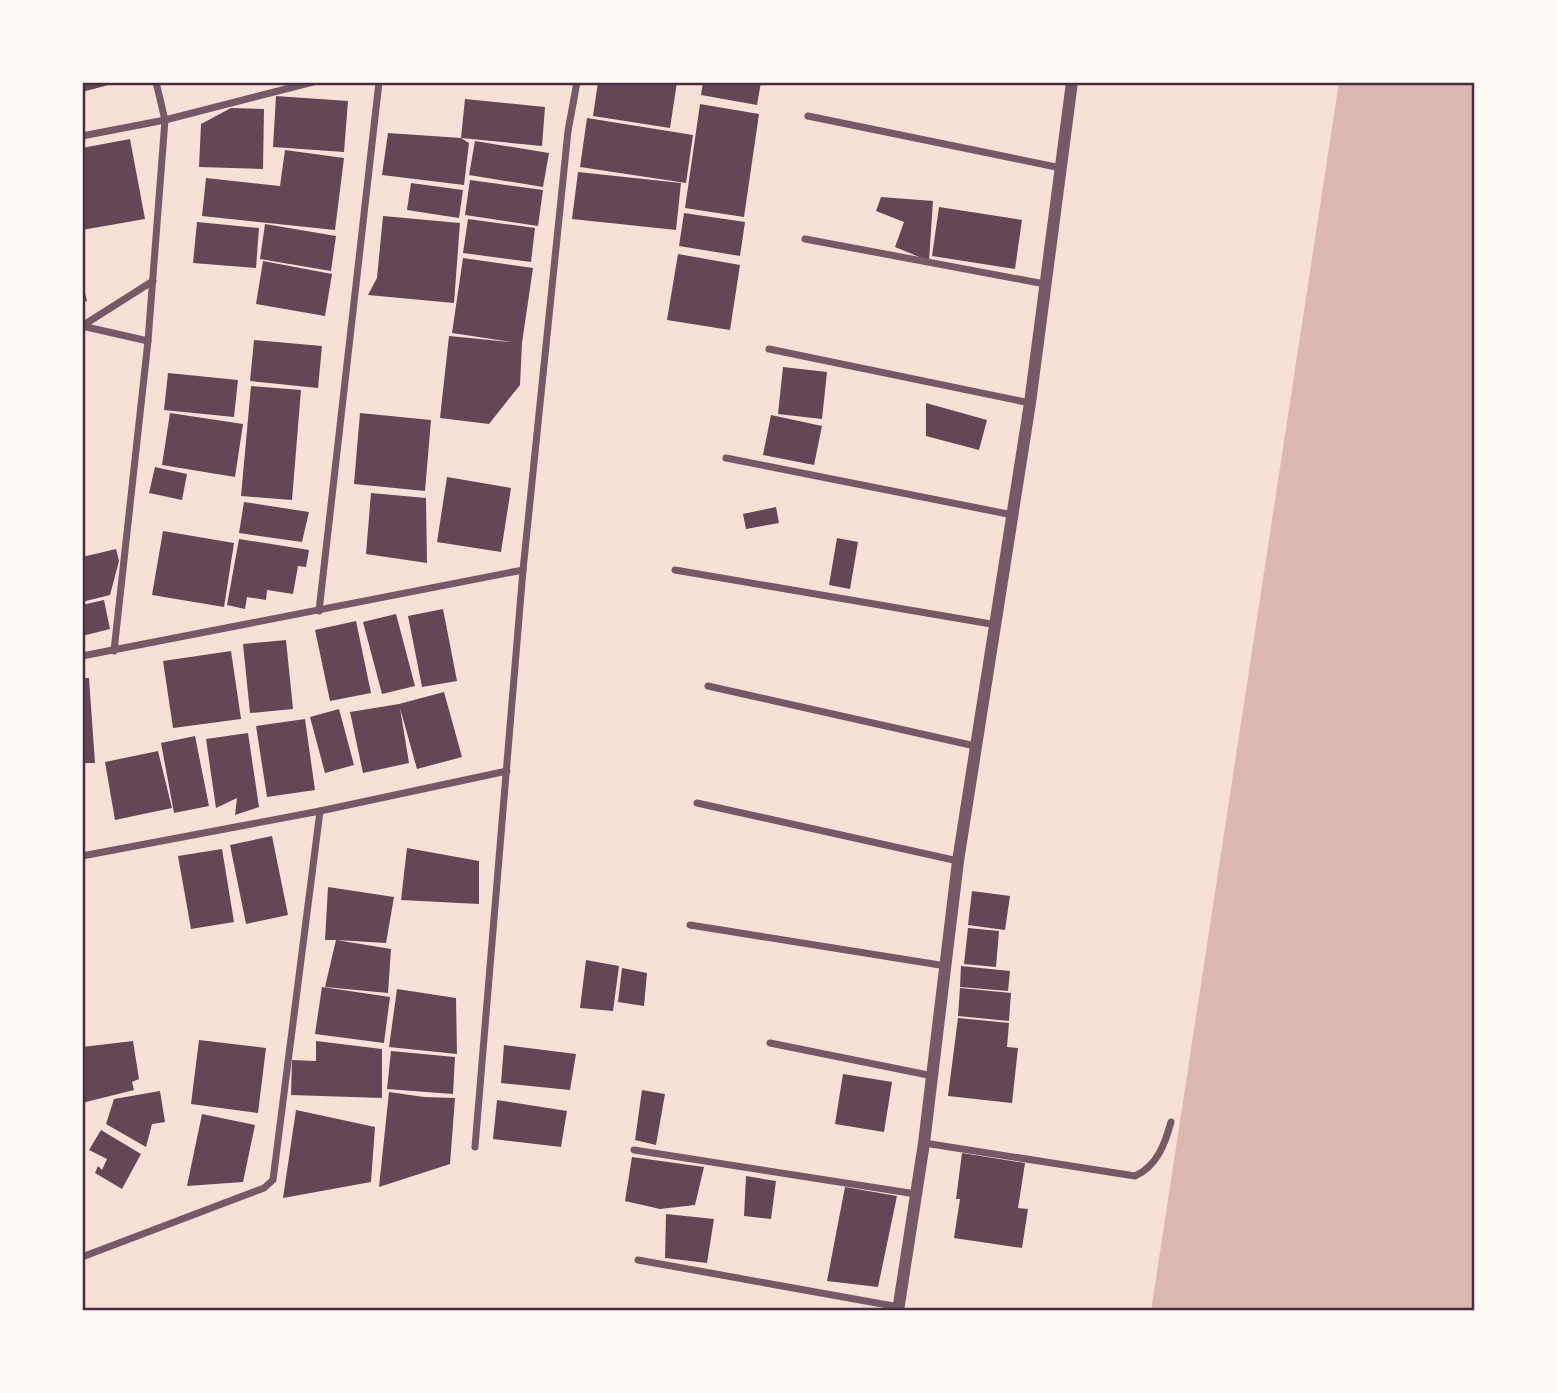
<svg xmlns="http://www.w3.org/2000/svg" width="1557" height="1393" viewBox="0 0 1557 1393" font-family="'PT Serif',serif">
	<style>
		.water { fill: #dcb8b0 }
		.building { fill: #644757 }
		.lines { fill: none; stroke-linecap: round; stroke-linejoin: round }
		.minor { stroke: #755966; stroke-width: 7 }
		.tertiary { stroke: #755966; stroke-width: 12 }
		.neatline { fill: none; stroke: #4a2c40; stroke-width: 2.5 }
	</style>
	<rect width="100%" height="100%" fill="#f7e1d7"/>
	<path class="water" d="M1339 82H1475V1311H1151Z"/>
	<g class="building">
		<path d="M82 82H116V83L82 92Z"/>
		<path d="M598 82H677L670 128 593 116Z"/>
		<path d="M703 82H761L757 105 701 95Z"/>
		<path d="M276 96 348 101 344 152 273 147Z"/>
		<path d="M465 99 545 107 542 146 461 138Z"/>
		<path d="M700 104 759 114 744 217 685 208Z"/>
		<path d="M231 108 264 109 263 169 199 167 201 124Z"/>
		<path d="M587 118 693 135 686 183 580 167Z"/>
		<path d="M388 133 461 138 469 143 464 185 382 175Z"/>
		<path d="M130 139 145 219 82 230V148Z"/>
		<path d="M475 141 549 153 543 187 469 175Z"/>
		<path d="M285 150 344 158 335 230 202 216 206 178 280 186Z"/>
		<path d="M578 172 681 183 676 230 572 219Z"/>
		<path d="M470 180 543 190 538 226 465 215Z"/>
		<path d="M411 183 463 190 459 218 407 210Z"/>
		<path d="M881 197 933 201 929 261 895 247 904 222 876 211Z"/>
		<path d="M939 207 1022 220 1015 269 932 256Z"/>
		<path d="M684 213 745 222 740 256 679 246Z"/>
		<path d="M383 216 460 223 454 303 368 295 377 278Z"/>
		<path d="M468 219 535 228 531 262 463 253Z"/>
		<path d="M197 222 259 228 256 268 193 263Z"/>
		<path d="M265 224 336 236 331 271 260 259Z"/>
		<path d="M678 254 740 265 730 330 667 320Z"/>
		<path d="M463 258 533 268 522 343 520 385 489 424 440 418 449 336 511 342 452 333Z"/>
		<path d="M263 261 332 274 325 316 256 304Z"/>
		<path d="M82 282 87 301 82 302Z"/>
		<path d="M254 340 322 346 318 388 250 381Z"/>
		<path d="M783 367 827 372 822 419 778 414Z"/>
		<path d="M168 373 238 380 234 417 164 410Z"/>
		<path d="M251 386 301 390 292 500 241 496Z"/>
		<path d="M926 403 987 420 979 450 926 436Z"/>
		<path d="M170 413 243 424 235 477 162 465Z"/>
		<path d="M360 413 431 420 425 491 354 484Z"/>
		<path d="M771 415 822 426 814 465 763 455Z"/>
		<path d="M155 467 187 474 182 500 149 493Z"/>
		<path d="M447 477 511 488 501 552 437 542Z"/>
		<path d="M371 493 426 498 427 563 366 554Z"/>
		<path d="M244 502 309 512 302 542 239 533Z"/>
		<path d="M776 507 779 523 746 529 743 514Z"/>
		<path d="M163 531 234 543 224 607 152 595Z"/>
		<path d="M837 538 858 542 850 589 829 585Z"/>
		<path d="M239 539 309 550 306 567 298 566 293 594 267 590 266 600 247 597 245 609 227 605Z"/>
		<path d="M116 549 119 561 110 595 82 602V557Z"/>
		<path d="M104 600 110 629 82 636V605Z"/>
		<path d="M443 609 457 681 422 687 408 616Z"/>
		<path d="M396 614 415 686 382 694 363 622Z"/>
		<path d="M356 621 371 693 330 701 315 630Z"/>
		<path d="M286 640 293 709 250 713 243 644Z"/>
		<path d="M231 651 241 719 173 728 163 661Z"/>
		<path d="M82 678H89L95 763H82Z"/>
		<path d="M444 692 462 757 417 769 400 708 409 763 363 773 350 712 399 704Z"/>
		<path d="M339 709 354 765 325 773 310 717Z"/>
		<path d="M305 719 315 790 267 797 256 726Z"/>
		<path d="M248 733 259 807 235 815 237 798 216 808 206 739Z"/>
		<path d="M195 736 209 806 174 813 161 743Z"/>
		<path d="M158 751 172 808 115 820 105 762Z"/>
		<path d="M272 836 288 915 246 924 230 845Z"/>
		<path d="M407 848 479 861V904L401 900Z"/>
		<path d="M222 849 234 922 191 929 178 856Z"/>
		<path d="M328 887 394 897 386 943 336 940 391 949 388 993 325 987 336 940H325Z"/>
		<path d="M972 891 1010 896 1005 930 968 925Z"/>
		<path d="M968 928 999 931 996 967 964 964Z"/>
		<path d="M586 960 619 966 613 1011 580 1008Z"/>
		<path d="M961 966 1010 971 1008 991 960 987Z"/>
		<path d="M622 968 647 973 644 1006 618 1002Z"/>
		<path d="M322 987 390 997 384 1043 315 1034Z"/>
		<path d="M960 988 1011 993 1009 1021 958 1016Z"/>
		<path d="M397 989 456 998 457 1054 389 1047Z"/>
		<path d="M958 1018 1009 1023 1007 1047 1018 1048 1012 1103 948 1096Z"/>
		<path d="M199 1040 266 1048 258 1113 191 1104Z"/>
		<path d="M133 1041 139 1079 132 1082 134 1090 82 1103V1047Z"/>
		<path d="M316 1041 382 1049V1098L291 1095 292 1060 316 1061Z"/>
		<path d="M504 1045 576 1054 570 1090 501 1083Z"/>
		<path d="M391 1051 455 1057 453 1094 387 1089Z"/>
		<path d="M843 1074 892 1082 884 1132 835 1124Z"/>
		<path d="M642 1090 665 1094 656 1145 635 1140Z"/>
		<path d="M160 1091 165 1122 152 1124 146 1147 106 1124 114 1099Z"/>
		<path d="M389 1092 424 1097 455 1098 450 1164 379 1187Z"/>
		<path d="M497 1100 567 1111 561 1147 493 1139Z"/>
		<path d="M296 1110 375 1127 371 1182 283 1198Z"/>
		<path d="M202 1114 255 1125 243 1182 187 1186Z"/>
		<path d="M101 1130 141 1154 122 1189 95 1173 98 1166 102 1170 107 1159 89 1150Z"/>
		<path d="M962 1153 1025 1163 1018 1208 1028 1209 1022 1248 954 1238 960 1199H956Z"/>
		<path d="M632 1157 704 1167 695 1205 660 1209 625 1201Z"/>
		<path d="M746 1176 776 1181 771 1219 744 1216Z"/>
		<path d="M845 1187 897 1196 878 1287 827 1281Z"/>
		<path d="M666 1214 714 1219 707 1263 665 1258Z"/>
	</g>
	<g class="lines">
		<g class="minor">
			<path d="M808 116 1061 168"/>
			<path d="M82 136 165 120 313 82"/>
			<path d="M805 239 1045 284"/>
			<path d="M82 326 153 281"/>
			<path d="M82 326 148 341"/>
			<path d="M769 349 1030 403"/>
			<path d="M726 458 1013 515"/>
			<path d="M675 570 997 625"/>
			<path d="M319 611 379 82"/>
			<path d="M114 651 148 341 165 120 156 82"/>
			<path d="M82 656 523 570"/>
			<path d="M708 686 975 746"/>
			<path d="M697 803 958 861"/>
			<path d="M82 856 320 811 507 771"/>
			<path d="M690 925 946 966"/>
			<path d="M770 1043 933 1076"/>
			<path d="M924 1143 1135 1176C1157 1166 1165 1144 1171 1122"/>
			<path d="M475 1147 523 570 568 131 577 82"/>
			<path d="M634 1150 916 1194"/>
			<path d="M82 1257 264 1188 273 1180 320 811"/>
			<path d="M638 1260 899 1307"/>
		</g>
		<path class="tertiary" d="M898 1311 924 1143 958 861 1030 403 1072 82"/>
	</g>
	<rect width="1557" height="1393" fill="none" stroke="#fffaf5" stroke-width="168"/>
	<rect x="84" y="84" width="1389" height="1225" class="neatline"/>
</svg>
